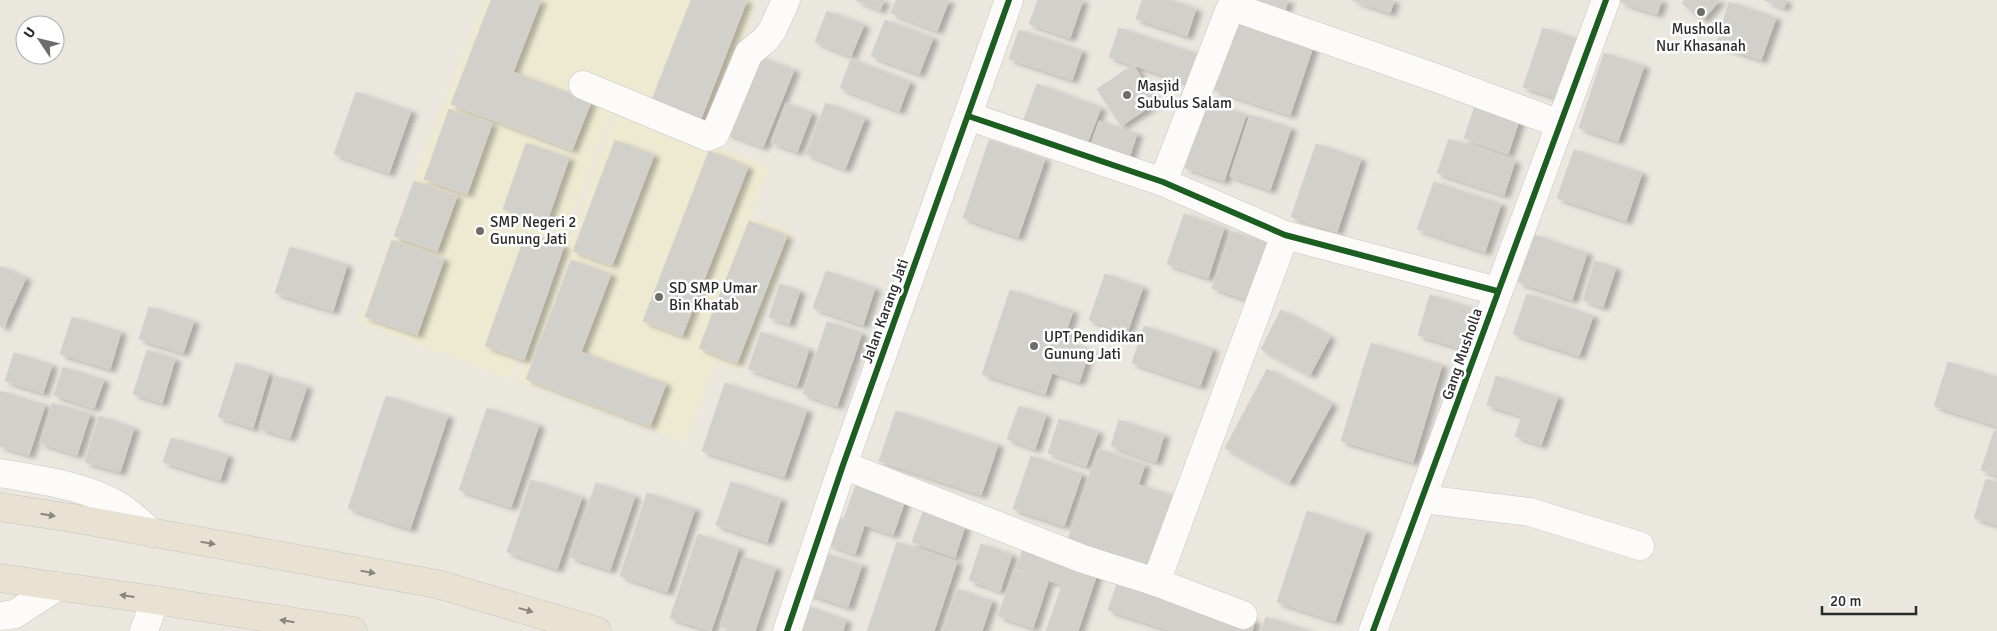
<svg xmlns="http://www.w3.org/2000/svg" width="1997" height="631" viewBox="0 0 1997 631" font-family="Signika,sans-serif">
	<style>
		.education { fill: #eeead2 }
		.building { fill: #d2d0ca; stroke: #d5d2cb; filter: url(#shadow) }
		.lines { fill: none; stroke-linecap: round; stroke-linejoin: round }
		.street-casing { stroke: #c7c5c5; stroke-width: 29 }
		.highway-casing { stroke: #c5c4c1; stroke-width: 29 }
		.street { stroke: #fcfbfa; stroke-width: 28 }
		.highway { stroke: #e9e2d3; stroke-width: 28 }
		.cycleway-casing { stroke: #fff; stroke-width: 9 }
		.cycleway { stroke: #1b5e20; stroke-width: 6 }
		.oneway { fill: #8a867e }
		.poi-dot { fill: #6d6c69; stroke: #fff; stroke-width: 2 }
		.labels { text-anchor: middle; stroke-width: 5; stroke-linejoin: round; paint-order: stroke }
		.poi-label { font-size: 15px; fill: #2a2a2a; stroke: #fff; text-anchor: start }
		.street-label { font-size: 15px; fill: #2a2a2a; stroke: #fff }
	</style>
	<defs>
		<filter id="shadow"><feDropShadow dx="5.5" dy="3" stdDeviation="2.5" flood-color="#0004"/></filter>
	</defs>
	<rect width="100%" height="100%" fill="#eae7df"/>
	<g class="education">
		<path d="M483 0H758L704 140 614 106 510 379 359 322Z"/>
		<path d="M617 110 770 167 751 217 794 233 742 372 716 362 686 442 516 380Z"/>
	</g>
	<g class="building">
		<path d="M491 0H541L513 72 591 102 572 150 451 104Z"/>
		<path d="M691 0H747L700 121 651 102Z"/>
		<path d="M855 0H884L880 10Z"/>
		<path d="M896 0H949L937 31 891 13Z"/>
		<path d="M1038 0H1083L1070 38 1029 24Z"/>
		<path d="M1142 0H1170L1196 9 1187 36 1136 19Z"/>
		<path d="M1252 0H1288L1285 11Z"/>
		<path d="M1351 0H1394L1390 13Z"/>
		<path d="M1621 0H1662L1657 14 1620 2Z"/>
		<path d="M1685 0H1720L1703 20 1682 3Z"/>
		<path d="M1764 0H1786L1784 8Z"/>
		<path d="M1729 2 1776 18 1761 60 1716 45Z"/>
		<path d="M827 11 864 25 851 56 815 42Z"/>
		<path d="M885 20 933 38 919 74 871 56Z"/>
		<path d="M1238 21 1313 47 1290 115 1214 90Z"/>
		<path d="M1119 28 1200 55 1190 84 1109 57Z"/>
		<path d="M1543 28 1576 39 1556 98 1523 87Z"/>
		<path d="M1019 30 1082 51 1072 80 1009 59Z"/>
		<path d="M1604 53 1644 66 1618 141 1579 128Z"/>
		<path d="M754 55 794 70 763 147 724 132Z"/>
		<path d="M851 59 910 82 899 111 840 88Z"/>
		<path d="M1133 65 1157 102 1121 126 1097 89Z"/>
		<path d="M1037 84 1101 108 1083 153 1020 129Z"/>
		<path d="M356 92 411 111 389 173 334 154Z"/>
		<path d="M1477 100 1521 115 1508 154 1464 138Z"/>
		<path d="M1207 102 1246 115 1224 181 1185 168Z"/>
		<path d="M786 103 812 113 797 152 771 142Z"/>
		<path d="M826 103 865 118 845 169 806 154Z"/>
		<path d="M449 109 492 124 467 194 424 179Z"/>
		<path d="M1250 115 1291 128 1270 190 1230 176Z"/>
		<path d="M1099 121 1137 134 1127 164 1089 151Z"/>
		<path d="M1449 139 1515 161 1504 195 1437 173Z"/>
		<path d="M615 140 654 155 612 265 573 251Z"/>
		<path d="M989 140 1045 159 1018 237 963 218Z"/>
		<path d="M526 143 569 158 546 224 503 209Z"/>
		<path d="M1316 144 1361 159 1337 232 1291 217Z"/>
		<path d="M1574 150 1642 173 1626 221 1557 198Z"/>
		<path d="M709 151 748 167 682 336 643 321Z"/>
		<path d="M414 181 457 196 437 251 394 236Z"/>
		<path d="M1434 182 1501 204 1485 252 1417 229Z"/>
		<path d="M1184 214 1224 228 1208 278 1167 264Z"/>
		<path d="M749 221 787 236 737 363 699 348Z"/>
		<path d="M1231 231 1267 243 1248 300 1212 288Z"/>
		<path d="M526 233 564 246 524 360 485 346Z"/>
		<path d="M1534 235 1587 253 1572 300 1518 282Z"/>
		<path d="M392 240 444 259 417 335 365 317Z"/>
		<path d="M290 247 347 265 333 311 275 293Z"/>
		<path d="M571 260 611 274 581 352 666 384 650 426 526 379Z"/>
		<path d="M1595 261 1616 268 1603 307 1583 300Z"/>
		<path d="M0 266 26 278 3 328 0 326Z"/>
		<path d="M826 271 875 288 863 325 813 308Z"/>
		<path d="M1105 274 1143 287 1127 333 1089 320Z"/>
		<path d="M780 284 800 291 789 324 769 317Z"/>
		<path d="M1010 290 1073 311 1063 341 1090 350 1079 382 1052 373 1045 394 982 374Z"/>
		<path d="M1527 294 1593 316 1579 356 1513 334Z"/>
		<path d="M1430 295 1475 309 1463 349 1418 335Z"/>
		<path d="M149 307 194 321 183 353 139 339Z"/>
		<path d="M1281 310 1330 337 1310 375 1261 349Z"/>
		<path d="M72 317 121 332 110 369 60 354Z"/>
		<path d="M827 322 862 333 837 406 803 394Z"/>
		<path d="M1144 326 1213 349 1200 386 1132 363Z"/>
		<path d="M761 332 809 349 797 386 748 369Z"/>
		<path d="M1371 343 1442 365 1413 462 1341 441Z"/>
		<path d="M147 350 175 359 162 403 133 394Z"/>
		<path d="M14 353 52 365 43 393 5 381Z"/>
		<path d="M1948 362 1997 377V426L1934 406Z"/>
		<path d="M236 363 269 373 253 428 218 417Z"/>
		<path d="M63 367 104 380 94 408 54 395Z"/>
		<path d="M1267 369 1332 404 1289 483 1225 448Z"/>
		<path d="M275 376 307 386 290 438 259 428Z"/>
		<path d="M1496 376 1558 397 1541 445 1515 436 1522 416 1487 405Z"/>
		<path d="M725 383 807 410 784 477 702 451Z"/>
		<path d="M0 391 45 405 29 455 0 446Z"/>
		<path d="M386 396 448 416 410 529 348 508Z"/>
		<path d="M52 403 90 414 77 455 40 443Z"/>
		<path d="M1019 406 1046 415 1035 449 1007 439Z"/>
		<path d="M487 408 539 425 511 507 459 490Z"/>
		<path d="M896 411 998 445 981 495 879 461Z"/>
		<path d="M99 416 134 428 120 472 85 462Z"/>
		<path d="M1059 419 1098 432 1086 466 1048 453Z"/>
		<path d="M1119 420 1164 435 1156 462 1111 446Z"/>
		<path d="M1994 431H1997V475L1981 470Z"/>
		<path d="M171 438 228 455 220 480 163 462Z"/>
		<path d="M1098 449 1145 465 1114 555 1068 539Z"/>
		<path d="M1031 456 1082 474 1064 526 1013 509Z"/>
		<path d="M1986 479 1997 482V525L1974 518Z"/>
		<path d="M531 480 582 497 557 569 507 552Z"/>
		<path d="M731 482 781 499 767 542 716 525Z"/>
		<path d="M857 482 906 498 893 535 844 518Z"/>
		<path d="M596 483 635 496 610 570 570 557Z"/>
		<path d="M1139 485 1178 497 1154 568 1115 555Z"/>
		<path d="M647 493 695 509 667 592 620 576Z"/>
		<path d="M1307 511 1366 531 1335 621 1277 602Z"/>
		<path d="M923 512 965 526 955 557 912 542Z"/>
		<path d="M836 517 864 526 855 554 827 544Z"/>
		<path d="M698 534 739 548 711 631 670 618Z"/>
		<path d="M897 542 957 562 934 631H867Z"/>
		<path d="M981 544 1012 555 1000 591 969 580Z"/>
		<path d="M1024 546 1098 571 1078 631H1046L1062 585 1016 569Z"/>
		<path d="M820 552 862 565 848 607 806 593Z"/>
		<path d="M743 557 776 568 755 631H734L720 626Z"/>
		<path d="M1014 570 1048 582 1033 628 998 616Z"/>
		<path d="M1120 575 1255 621 1252 631H1172L1108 610Z"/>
		<path d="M957 589 992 601 982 631H943Z"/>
		<path d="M803 605 846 620 843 631H794Z"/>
		<path d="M1266 617 1310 631H1261Z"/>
	</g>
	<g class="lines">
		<defs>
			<g id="street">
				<path d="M583 85 708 137 715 134 749 53 766 39 773 29 786 0"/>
				<path d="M968 116 1163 182 1285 235 1497 291"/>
				<path d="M1163 182 1229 11 1231 8H1236L1439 79 1560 124"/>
				<path d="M843 465 1083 559 1156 582 1243 615"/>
				<path d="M0 473C40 480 83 485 119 506 131 513 141 524 152 533"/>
				<path d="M1422 499 1530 512 1640 546"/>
				<path d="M1156 582 1285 235"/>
				<path d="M0 616 15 614 58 586"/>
				<path d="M144 631 155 600"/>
				<path d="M787 631 843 465 1009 0"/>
				<path d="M1373 631 1606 0"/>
			</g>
			<g id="highway">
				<path d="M0 507 72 518 437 584 597 631"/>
				<path d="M0 578 155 600 353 631"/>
			</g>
		</defs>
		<use href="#street" class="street-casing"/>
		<use href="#highway" class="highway-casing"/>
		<use href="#street" class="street"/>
		<use href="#highway" class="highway"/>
		<defs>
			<g id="cycleway">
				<path d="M968 116 1163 182 1285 235 1497 291"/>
				<path d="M787 631 843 465 1009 0"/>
				<path d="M1373 631 1606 0"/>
			</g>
		</defs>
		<use href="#cycleway" class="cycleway-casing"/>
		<use href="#cycleway" class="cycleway"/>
	</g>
	<defs><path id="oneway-solid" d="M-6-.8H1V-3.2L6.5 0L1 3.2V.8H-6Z" transform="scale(1.25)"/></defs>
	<g class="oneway">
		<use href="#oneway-solid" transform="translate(48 515) rotate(9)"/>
		<use href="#oneway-solid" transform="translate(208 543) rotate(10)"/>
		<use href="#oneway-solid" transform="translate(368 572) rotate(10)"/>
		<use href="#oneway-solid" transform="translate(127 596) rotate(-172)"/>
		<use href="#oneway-solid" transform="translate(526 610) rotate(16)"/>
		<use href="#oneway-solid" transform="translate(287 621) rotate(-171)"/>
	</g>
	<g class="poi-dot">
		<circle cx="1701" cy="12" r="5"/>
		<circle cx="1127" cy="95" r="5"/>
		<circle cx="480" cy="231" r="5"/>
		<circle cx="659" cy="297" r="5"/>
		<circle cx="1034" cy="346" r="5"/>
	</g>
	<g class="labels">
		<g class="poi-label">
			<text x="1701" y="34" text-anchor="middle">Musholla<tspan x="1701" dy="17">Nur Khasanah</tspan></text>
			<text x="1137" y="91">Masjid<tspan x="1137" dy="17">Subulus Salam</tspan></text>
			<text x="490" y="227">SMP Negeri 2<tspan x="490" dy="17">Gunung Jati</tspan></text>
			<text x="669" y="293">SD SMP Umar<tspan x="669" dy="17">Bin Khatab</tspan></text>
			<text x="1044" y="342">UPT Pendidikan<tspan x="1044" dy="17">Gunung Jati</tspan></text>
		</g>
		<g class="street-label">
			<text transform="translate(885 311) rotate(-70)" y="5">Jalan Karang Jati</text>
			<text transform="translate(1462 354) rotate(-71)" y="5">Gang Musholla</text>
		</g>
	</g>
	<g transform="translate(40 40) rotate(305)"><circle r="24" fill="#ffffff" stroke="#aaaaaa"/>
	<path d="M0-4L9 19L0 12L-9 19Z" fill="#6d6c69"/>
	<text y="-8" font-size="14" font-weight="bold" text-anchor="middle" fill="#2a2a2a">U</text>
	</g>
	<path d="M1822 606v8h94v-8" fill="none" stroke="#2a2a2a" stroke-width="2.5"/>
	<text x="1830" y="606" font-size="15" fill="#2a2a2a" stroke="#ffffff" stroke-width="4" paint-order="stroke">20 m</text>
</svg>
